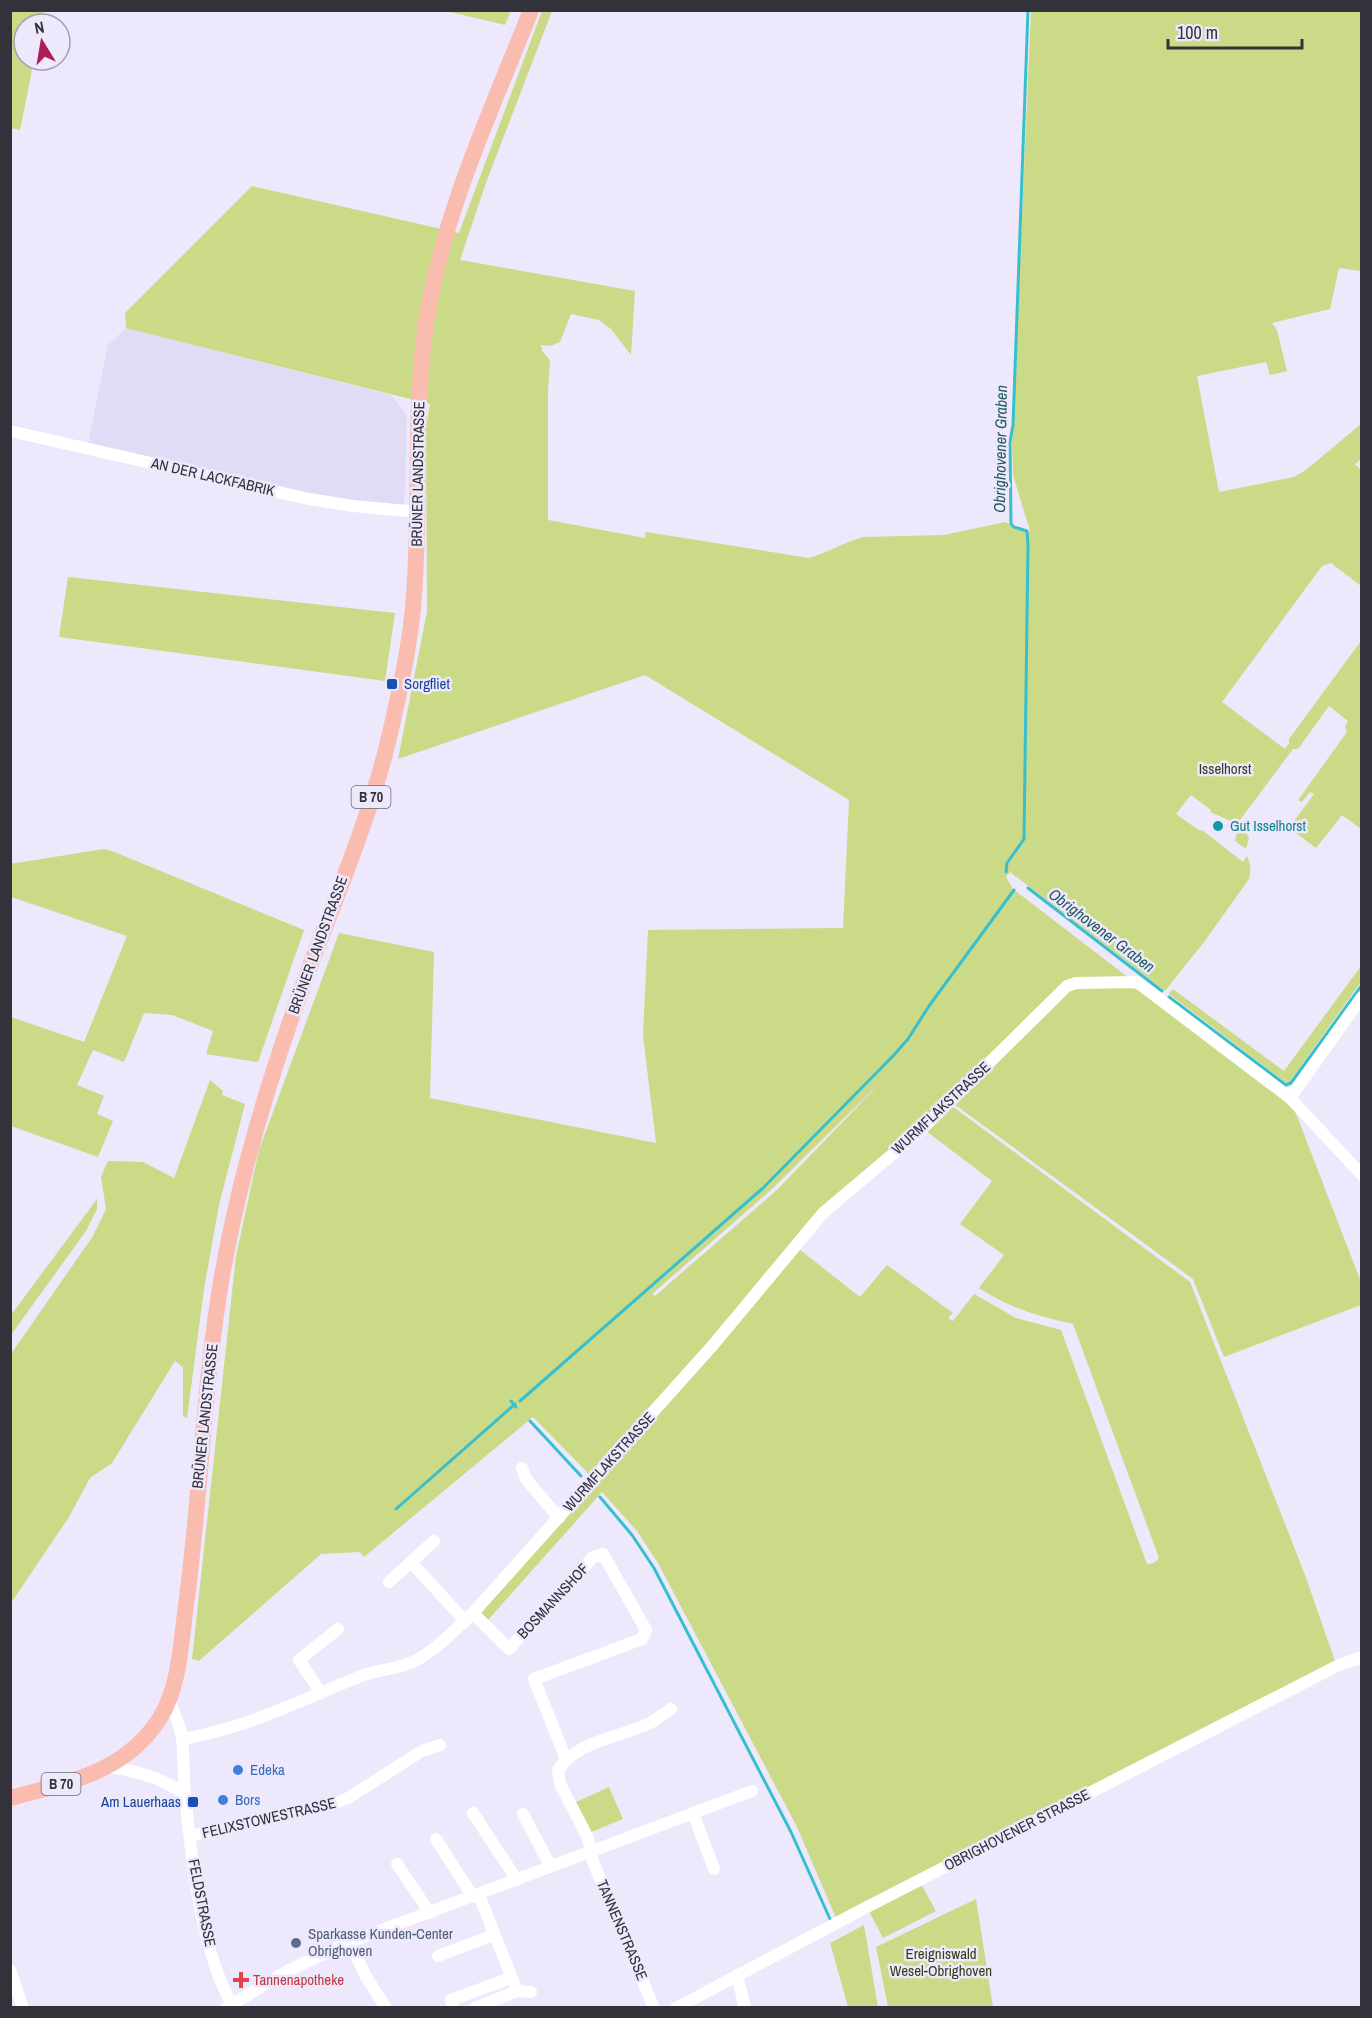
<svg xmlns="http://www.w3.org/2000/svg" width="1372" height="2018" viewBox="0 0 1372 2018" font-family="'Archivo Narrow',sans-serif">
	<style>
		.built { fill: #e2dbf6 }
		.green { fill: #cbda87; fill-rule: evenodd }
		.lines { fill: none; stroke-linecap: round; stroke-linejoin: round }
		.stream { stroke: #37bfcd; stroke-width: 3 }
		.minor { stroke: #fff; stroke-width: 12 }
		.major { stroke: #f9bcaf; stroke-width: 16 }
		.transit-dot { fill: #1a4fb4; stroke: #ede8fc; stroke-width: 2 }
		.culture-dot { fill: #0f9aa8; stroke: #ede8fc; stroke-width: 2 }
		.shop-dot { fill: #3f7fe0; stroke: #ede8fc; stroke-width: 2 }
		.service-dot { fill: #5c6f8a; stroke: #ede8fc; stroke-width: 2 }
		.health-dot { fill: #e0444e; stroke: #ede8fc; stroke-width: 2 }
		.labels { text-anchor: middle; stroke-width: 5; stroke-linejoin: round; paint-order: stroke }
		.shield { fill: #ede8fc; stroke: #6b6874; stroke-width: 1.5 }
		.shield-label { font-size: 14px; font-weight: bold; fill: #333139 }
		.street-label { font-size: 15px; fill: #333139; stroke: #ede8fc }
		.transit-label { font-size: 15px; fill: #164399; stroke: #ede8fc; text-anchor: start }
		.park-label { font-size: 15px; fill: #373d18; stroke: #ede8fc }
		.culture-label { font-size: 15px; fill: #0d838f; stroke: #ede8fc; text-anchor: start }
		.shop-label { font-size: 15px; fill: #366cbe; stroke: #ede8fc; text-anchor: start }
		.service-label { font-size: 15px; fill: #4e5e75; stroke: #ede8fc; text-anchor: start }
		.health-label { font-size: 15px; fill: #be3a42; stroke: #ede8fc; text-anchor: start }
		.water-label { font-size: 16px; font-style: italic; fill: #235a60; stroke: #ede8fc }
	</style>
	<rect width="100%" height="100%" fill="#ede8fc"/>
	<path class="built" d="M126 328 391 395 407 416 405 494 403 507 340 500 88 444 108 345Z"/>
	<g class="green">
		<path d="M11 10 44 11 41 24H24V60H34L20 130 11 128Z"/>
		<path d="M446 11H511L505 25Z"/>
		<path d="M542 11H552L487 180 460 260 635 291 631 355 611 329 599 320 571 314 560 342 550 346 541 345 542 351 550 360 548 391V520L645 538 646 532 809 558C828 553 844 542 863 537L944 535 1005 522 1028 532 1030 531 1013 475 1012 443 1031 11H1361V271L1339 268 1330 309 1272 323 1277 330 1287 371 1270 375 1266 362 1197 376 1219 492 1294 477 1306 470 1361 424V459L1355 464 1361 470V586L1331 563 1322 566 1222 702 1285 749 1289 743V739L1361 641V829L1342 815 1316 848 1289 828 1314 794 1310 792 1302 802 1298 800 1347 732 1345 727 1348 721 1329 706 1298 749H1293L1237 824 1210 812 1211 810 1191 795 1176 814 1200 831 1202 830 1243 862 1247 856C1251 865 1251 870 1249 879L1204 942 1165 991 1010 872 1006 877 1013 889 1129 978 1069 979 910 1135 808 1222 799 1249 860 1297 887 1265 953 1313 948 1318 953 1321 974 1294 1016 1318 1061 1330 1147 1564 1154 1563 1159 1558 1073 1324C1039 1317 1008 1307 979 1288L1004 1255 960 1224 992 1181 926 1131 952 1106 1190 1282 1305 1575 1335 1661 836 1918 797 1827 658 1563 637 1531 602 1492 487 1621 480 1612 594 1483 586 1471 533 1417 364 1557 360 1552 321 1554 199 1661 192 1659 236 1256 259 1150 339 933 434 952 430 1098 656 1143 643 1035 648 930 843 928 849 800 645 675 398 759 427 612 426 427 430 404 126 328 125 313 252 186 459 233ZM882 1081 777 1190 655 1296 652 1294 773 1188Z"/>
		<path d="M68 577 395 613 385 681 59 637Z"/>
		<path d="M1239 832 1246 833 1249 838 1246 849 1235 841 1236 835Z"/>
		<path d="M104 849 112 851 304 930 258 1062 206 1054 213 1031 172 1015 144 1013 124 1062 93 1050 77 1085 104 1096 97 1114 113 1121 98 1157 11 1126V1017L84 1042 127 936 11 897 10 864Z"/>
		<path d="M1361 966V982L1288 1084 1169 994 1173 989 1284 1071Z"/>
		<path d="M1073 987H1129L1144 992 1292 1103 1361 1282V1305L1224 1357 1193 1279 954 1104Z"/>
		<path d="M210 1080 223 1091 222 1095 245 1104 219 1205 204 1289 187 1418 183 1416V1367L175 1361 112 1463 90 1478 69 1517 11 1603V1354L93 1236 106 1209 101 1177 108 1161 143 1162 174 1178Z"/>
		<path d="M97 1199V1209L86 1231 11 1335V1315Z"/>
		<path d="M609 1787 623 1819 591 1832 576 1802Z"/>
		<path d="M921 1884 936 1911 883 1938 869 1911Z"/>
		<path d="M976 1899 993 2007H888L876 1947Z"/>
		<path d="M864 1925 878 2007H848L830 1943Z"/>
	</g>
	<g class="lines">
		<g class="stream">
			<path d="M1006 872 1007 863 1024 839 1028 545 1027 531 1014 527 1011 524 1010 442 1013 425 1028 10"/>
			<path d="M1028 888 1162 991"/>
			<path d="M1169 997 1286 1085 1291 1083 1362 985"/>
			<path d="M511 1401 516 1407"/>
			<path d="M520 1401 763 1188 893 1056 908 1039 929 1006 1014 890"/>
			<path d="M530 1421 581 1476"/>
			<path d="M600 1497 632 1535 654 1568 791 1832 830 1919"/>
			<path d="M396 1509 515 1404"/>
		</g>
		<g class="minor">
			<path d="M10 431 309 499 353 506 418 512"/>
			<path d="M1290 1098 1362 1175"/>
			<path d="M522 1468 526 1479 559 1518"/>
			<path d="M434 1541 411 1562 465 1621"/>
			<path d="M389 1582 411 1562"/>
			<path d="M473 1613 509 1649 593 1557 603 1554 646 1630 642 1639 534 1679 566 1759"/>
			<path d="M321 1693 299 1660 338 1629"/>
			<path d="M169 1699C174 1712 180 1725 182 1738 184 1757 183 1775 185 1794 191 1857 201 1953 234 2008"/>
			<path d="M182 1739C249 1728 302 1699 364 1675 381 1669 400 1669 417 1660 438 1648 456 1629 473 1613L713 1345 823 1213 920 1131 1067 986 1076 983 1137 982 1290 1098 1362 997"/>
			<path d="M109 1767C138 1771 161 1778 185 1794"/>
			<path d="M473 1813 517 1880"/>
			<path d="M693 1813 714 1869"/>
			<path d="M523 1814 551 1867"/>
			<path d="M190 1836 338 1802 348 1798 422 1751 440 1745"/>
			<path d="M436 1839 473 1897"/>
			<path d="M397 1864 430 1913"/>
			<path d="M479 1895 517 1991"/>
			<path d="M350 1942 365 1975 386 2008"/>
			<path d="M438 1956 494 1935"/>
			<path d="M10 1970 23 2008"/>
			<path d="M737 1975 745 2008"/>
			<path d="M226 2008 289 1970 350 1942 752 1791"/>
			<path d="M453 2008 451 2000 511 1978"/>
			<path d="M475 2008 517 1991 531 1992"/>
			<path d="M654 2008 593 1862 588 1838 560 1784 558 1770C579 1739 621 1738 652 1722 658 1718 665 1713 671 1709"/>
			<path d="M676 2008 865 1908 1339 1665 1362 1657"/>
		</g>
		<path class="major" d="M10 1798C69 1782 125 1773 160 1718 180 1685 181 1642 186 1605 201 1496 203 1385 222 1276 240 1173 270 1075 306 977 336 896 372 814 391 729 401 685 411 640 414 595 421 504 413 414 426 323 442 215 491 112 531 10"/>
	</g>
	<g class="transit-dot">
		<rect x="386" y="678" width="12" height="12" rx="3"/>
		<rect x="187" y="1796" width="12" height="12" rx="3"/>
	</g>
	<circle class="culture-dot" cx="1218" cy="826" r="6"/>
	<g class="shop-dot">
		<circle cx="238" cy="1770" r="6"/>
		<circle cx="223" cy="1800" r="6"/>
	</g>
	<circle class="service-dot" cx="296" cy="1943" r="6"/>
	<path class="health-dot" d="M238 1971h6v6h6v6h-6v6h-6v-6h-6v-6h6z"/>
	<g class="labels">
		<g class="shield">
			<rect x="351.5" y="786" width="39" height="22" rx="4.5"/>
			<rect x="41.5" y="1773" width="39" height="22" rx="4.5"/>
		</g>
		<g class="shield-label">
			<text x="371" y="802">B 70</text>
			<text x="61" y="1789">B 70</text>
		</g>
		<g class="street-label">
			<text transform="translate(418 474) rotate(-89)" y="5">BRÜNER LANDSTRASSE</text>
			<text transform="translate(213 477) rotate(13)" y="5">AN DER LACKFABRIK</text>
			<text transform="translate(318 945) rotate(-70)" y="5">BRÜNER LANDSTRASSE</text>
			<text transform="translate(941 1108) rotate(-43)" y="5">WURMFLAKSTRASSE</text>
			<text transform="translate(205 1416) rotate(-84)" y="5">BRÜNER LANDSTRASSE</text>
			<text transform="translate(609 1462) rotate(-48)" y="5">WURMFLAKSTRASSE</text>
			<text transform="translate(553 1601) rotate(-47)" y="5">BOSMANNSHOF</text>
			<text transform="translate(269 1818) rotate(-13)" y="5">FELIXSTOWESTRASSE</text>
			<text transform="translate(1017 1830) rotate(-27)" y="5">OBRIGHOVENER STRASSE</text>
			<text transform="translate(202 1903) rotate(79)" y="5">FELDSTRASSE</text>
			<text transform="translate(622 1930) rotate(67)" y="5">TANNENSTRASSE</text>
		</g>
		<g class="transit-label">
			<text x="404" y="689">Sorgfliet</text>
			<text x="181" y="1807" text-anchor="end">Am Lauerhaas</text>
		</g>
		<g class="park-label">
			<text x="1225" y="774">Isselhorst</text>
			<text x="941" y="1959">Ereigniswald<tspan x="941" dy="17">Wesel-Obrighoven</tspan></text>
		</g>
		<g class="culture-label">
			<text x="1230" y="831">Gut Isselhorst</text>
		</g>
		<g class="shop-label">
			<text x="250" y="1775">Edeka</text>
			<text x="235" y="1805">Bors</text>
		</g>
		<g class="service-label">
			<text x="308" y="1939">Sparkasse Kunden-Center<tspan x="308" dy="17">Obrighoven</tspan></text>
		</g>
		<g class="health-label">
			<text x="253" y="1985">Tannenapotheke</text>
		</g>
		<g class="water-label">
			<text transform="translate(1000 449) rotate(-89)" y="6">Obrighovener Graben</text>
			<text transform="translate(1102 930) rotate(37)" y="6">Obrighovener Graben</text>
		</g>
	</g>
	<rect width="1372" height="2018" fill="none" stroke="#333139" stroke-width="24"/>
	<g transform="translate(42 42) rotate(349)"><circle r="28" fill="#ede8fc" stroke="#a39fae" stroke-width="1.5"/>
	<path d="M0-4.5L10 22L0 15L-10 22Z" fill="#ad1e55"/>
	<text y="-9" font-size="16" font-weight="bold" text-anchor="middle" fill="#333139">N</text>
	</g>
	<path d="M1168 39v9h134v-9" fill="none" stroke="#333139" stroke-width="3"/>
	<text x="1177" y="39" font-size="18" fill="#333139" stroke="#ede8fc" stroke-width="4.5" paint-order="stroke">100 m</text>
</svg>
